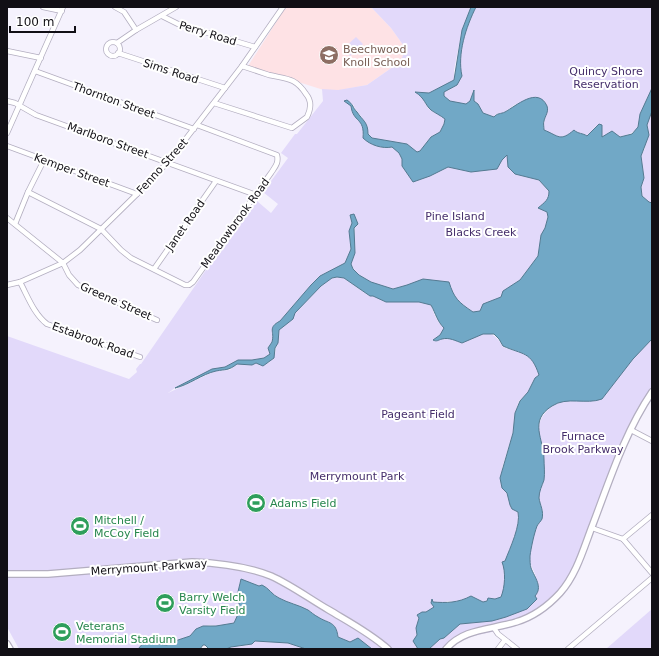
<svg xmlns="http://www.w3.org/2000/svg" width="659" height="656" viewBox="0 0 659 656" font-family="'DejaVu Sans',sans-serif">
	<style>
		.education { fill: #fee2e5 }
		.green { fill: #e2d9fa }
		.water { fill: #71a8c6; stroke: #547a91 }
		.lines { fill: none; stroke-linecap: round; stroke-linejoin: round }
		.minor-casing { stroke: #b3aec0; stroke-width: 6 }
		.major-casing { stroke: #b3aec0; stroke-width: 8 }
		.minor { stroke: #fff; stroke-width: 4.5 }
		.major { stroke: #fff; stroke-width: 5.5 }
		.labels { text-anchor: middle; stroke-width: 4; stroke-linejoin: round; paint-order: stroke }
		.street-label { font-size: 11px; fill: #110f15; stroke: #fff }
		.education-label { font-size: 11px; fill: #785e54; stroke: #fff; text-anchor: start }
		.park-label { font-size: 11px; fill: #452e6b; stroke: #fff }
		.leisure-label { font-size: 11px; fill: #27864d; stroke: #fff; text-anchor: start }
	</style>
	<rect width="100%" height="100%" fill="#f5f2fd"/>
	<path class="education" d="M288 7H371L391 28 406 49 400 62 367 85 330 92 248 66 284 10Z"/>
	<g class="green">
		<path d="M371 7H471L462 30 454 70V80L429 93 416 92C423 97 424 101 428 108 432 112 440 115 445 119L444 124 440 132 431 137 420 151 417 152 407 144 372 138C365 132 367 125 362 118 359 112 356 112 353 104L351 106C353 110 355 117 358 120 365 127 364 128 363 138L386 148 392 147 399 153 402 159V166L413 182 448 167 471 172 502 160 507 155 515 174 539 180 549 191C549 200 546 202 539 208L547 212 548 217 545 228 541 235 538 256 520 280 503 291 501 297 483 304 480 311 473 312C458 302 454 298 448 282L407 285 393 289 371 282 359 275 353 268 351 264C356 249 355 229 354 214L350 215 352 223 349 231 351 249 345 263 320 276 311 285 280 321C267 328 275 331 272 342 271 344 269 346 268 348L270 354 264 358 252 360H238L225 367 212 369 175 388 168 393 215 371 230 370 236 364 269 363 275 354 279 330 282 326 287 324 295 313 321 286 332 278 337 277 344 278 369 296H373L386 302H419L431 305C434 314 437 322 444 328L440 335 433 340C438 342 438 339 443 339 450 337 456 341 462 343 479 334 491 325 503 347 523 355 531 350 539 375L535 378 528 392 519 401 515 413 513 433 502 468 510 505 512 509 518 512C521 526 510 548 505 561L502 562C506 573 505 587 501 598L495 599 492 598 483 602 471 596 464 600 456 602 448 601 442 603 433 602 432 600 435 607 419 618 416 628 417 635 414 644 418 649H372L358 638 350 642 338 637C336 623 331 624 320 618 315 616 311 612 307 609 293 602 275 601 266 587L259 586 250 582 239 583 240 588 237 596C241 605 239 615 234 623L216 626 210 625 196 629 190 636 172 642 167 645 154 644 146 640 138 649H19L7 627V336L129 379 137 372 136 369 140 364H141L206 270 257 201 271 213 278 204 263 192 288 158 281 153 295 134H297L323 101 322 89 338 90 367 85 400 62 406 49 391 28Z"/>
		<path d="M476 7H652V203L649 202 642 196 641 187 644 178 641 156 645 148 639 127C627 138 620 137 606 135L602 137V125L596 126 587 136C573 128 569 138 559 137 554 137 549 132 544 130 542 116 555 104 536 97L514 105 504 113 496 114 494 117 483 113 478 104 474 101 473 92 470 101 466 105 450 101 444 96V92L449 90 462 76C457 54 466 27 476 7Z"/>
		<path d="M356 37 363 44 350 56 344 48Z"/>
		<path d="M652 339V397L628 441 567 588 548 609 529 621 510 628 473 636 458 642 451 649H429L440 639 444 638 460 624 492 621 506 617 527 609 537 599 535 596C535 591 537 583 536 578 535 570 530 568 530 558 530 548 534 538 536 528 537 525 541 521 542 518 544 510 540 504 539 497 539 490 543 485 544 479 544 474 544 469 544 464 544 442 529 426 550 408 564 395 586 405 602 399L633 359Z"/>
		<path d="M652 609V649H606Z"/>
		<path d="M255 641 288 643 306 649H226C235 645 248 648 255 641Z"/>
	</g>
	<g class="water">
		<path d="M471 7H476C466 27 457 54 462 76L457 85 444 92V96L450 101 466 104 470 101 474 90V101L478 104 483 113 494 117C497 113 501 114 505 112 516 106 538 86 547 106 549 112 545 116 544 121 543 123 544 127 544 130 559 136 560 142 574 130 578 134 583 133 587 136L599 124 602 125V137L612 131 620 137 632 134 638 127 640 114 652 88V111L647 125 649 135 641 156 644 178 641 187 642 196 649 202 652 203V339L633 359 602 399C586 405 567 396 552 406 528 421 544 439 544 459 544 465 545 473 544 480 542 486 539 491 539 498 540 505 544 511 542 519 541 521 538 524 537 526 534 534 531 548 530 556 530 560 530 565 531 568 535 578 543 587 535 596L537 599 527 609 506 617 492 621 460 624 444 638 440 639 429 649H418L413 641 417 635 416 628 419 618 417 615 422 612H426L434 607 431 603 432 599 433 602C446 603 458 603 471 596L483 602 487 601 488 598 495 599 501 597C505 587 506 572 502 562L505 561C510 548 521 525 518 512L512 509 510 505 507 493 502 488 500 478 513 433 515 413 520 401 528 392 535 378 539 375C531 351 523 355 503 346L499 339 494 334H483L462 343C456 341 449 337 442 339 438 340 437 342 433 340L440 335 444 328C437 321 436 314 431 305L419 302H386L373 296H370L344 278 337 277 332 278 321 286 295 313 293 319 279 330 278 343 275 348 274 358 263 366 256 363 252 365 237 364C228 371 226 369 216 371 202 374 189 385 175 388L212 369 225 367 238 360H252L264 358 270 354 268 348C269 346 271 344 272 342 275 331 267 328 280 321L311 285 320 276 345 263 351 249 349 231 352 223 350 215 354 214 358 224 354 228 355 253 351 264 353 269 359 275 371 282 393 289 407 285 423 279 449 282C454 298 458 302 473 312L480 311 483 304 501 297 503 291 520 280 538 256 541 235 545 228 548 217 547 212 538 208C545 202 549 200 549 191L539 180 515 174 508 167 507 155 502 160 497 169 471 172 448 167 430 176 413 182 402 166V159L399 153 392 147C382 149 370 145 363 138 365 117 353 123 351 106L344 101 347 100C354 105 352 107 357 112 363 121 368 122 368 134L372 138 407 144 417 152 420 151 431 137 440 132 444 124 445 119C440 115 435 113 431 110 425 105 425 98 415 92L429 93 454 80 462 30Z"/>
		<path d="M241 579 259 586 262 585C269 588 272 595 279 598 288 603 299 605 308 610 311 612 314 615 318 617 329 624 336 621 338 637L350 642 358 638 372 649H306L288 643 255 641 252 644 231 647 226 649H209L205 645H203L200 649H138L146 640 154 644 167 645 172 642 190 636 196 629 203 626H216L234 623 239 612V599L237 596Z"/>
	</g>
	<g class="lines">
		<defs>
			<g id="minor">
				<path d="M43 7 62 11"/>
				<path d="M115 7 124 12 136 30"/>
				<path d="M162 16 178 24 255 47"/>
				<circle cx="113" cy="49" r="7"/>
				<path d="M117 43 136 30 176 7"/>
				<path d="M7 51 41 58"/>
				<path d="M118 53 225 88"/>
				<path d="M35 71 194 129"/>
				<path d="M7 101 15 103 36 115 256 195"/>
				<path d="M214 103 292 128 307 117C311 109 312 101 306 94 295 77 286 79 269 75 260 72 251 69 242 66"/>
				<path d="M7 133 63 7"/>
				<path d="M7 146 137 194"/>
				<path d="M28 192 101 229 121 250 131 258 185 285H189L193 282 271 173C275 167 279 163 277 155L197 125"/>
				<path d="M7 218 63 263 69 275 78 285 157 320"/>
				<path d="M15 224 28 192 44 160"/>
				<path d="M154 269 216 181"/>
				<path d="M20 282C28 297 34 314 47 324L140 357"/>
				<path d="M7 285 20 282 63 263 80 250 137 194 168 162 242 66 283 7"/>
				<path d="M631 430 652 441"/>
				<path d="M592 528 623 539 652 573"/>
				<path d="M623 539 652 515"/>
				<path d="M494 628 498 634 517 649"/>
				<path d="M498 649 505 640"/>
				<path d="M568 649 652 578"/>
			</g>
			<g id="major">
				<path d="M7 574H48L192 562C218 563 246 566 271 576 291 585 310 599 329 610 349 622 370 633 388 649"/>
				<path d="M7 644 10 649"/>
				<path d="M446 649C464 628 491 630 516 622 533 617 548 606 560 593 577 574 584 547 593 524 610 479 625 432 652 392"/>
			</g>
		</defs>
		<use href="#minor" class="minor-casing"/>
		<use href="#major" class="major-casing"/>
		<use href="#minor" class="minor"/>
		<use href="#major" class="major"/>
	</g>
	<defs>
		<symbol id="school-disc" viewBox="-11 -11 22 22"><circle r="9.5" fill="#8d6e63" stroke="#fff"/><path d="M0-5L7-2L0 1L-7-2ZM-4 1L0 2.5L4 1V4Q0 6-4 4Z" fill="#fff"/></symbol>
		<symbol id="stadium-disc" viewBox="-11 -11 22 22"><circle r="9.5" fill="#2e9e5b" stroke="#fff"/><path d="M0-5a6.5 5 0 1 0 0 10a6.5 5 0 1 0 0-10ZM-3.5-1.8h7v3.6h-7Z" fill="#fff"/></symbol>
	</defs>
	<g fill-rule="evenodd">
		<use href="#school-disc" x="318" y="44" width="22" height="22"/>
		<use href="#stadium-disc" x="245" y="492" width="22" height="22"/>
		<use href="#stadium-disc" x="69" y="515" width="22" height="22"/>
		<use href="#stadium-disc" x="154" y="592" width="22" height="22"/>
		<use href="#stadium-disc" x="51" y="621" width="22" height="22"/>
	</g>
	<g class="labels">
		<g class="street-label">
			<text transform="translate(208 33) rotate(17)" y="4">Perry Road</text>
			<text transform="translate(171 71) rotate(18)" y="4">Sims Road</text>
			<text transform="translate(114 100) rotate(20)" y="4">Thornton Street</text>
			<text transform="translate(108 140) rotate(20)" y="4">Marlboro Street</text>
			<text transform="translate(162 166) rotate(-48)" y="4">Fenno Street</text>
			<text transform="translate(72 170) rotate(20)" y="4">Kemper Street</text>
			<text transform="translate(235 223) rotate(-54)" y="4">Meadowbrook Road</text>
			<text transform="translate(185 225) rotate(-55)" y="4">Janet Road</text>
			<text transform="translate(116 301) rotate(24)" y="4">Greene Street</text>
			<text transform="translate(93 340) rotate(20)" y="4">Estabrook Road</text>
			<text transform="translate(149 567) rotate(-4)" y="4">Merrymount Parkway</text>
		</g>
		<g class="education-label">
			<text x="343" y="53">Beechwood<tspan x="343" dy="13">Knoll School</tspan></text>
		</g>
		<g class="park-label">
			<text x="606" y="75">Quincy Shore<tspan x="606" dy="13">Reservation</tspan></text>
			<text x="455" y="220">Pine Island</text>
			<text x="481" y="236">Blacks Creek</text>
			<text x="418" y="418">Pageant Field</text>
			<text x="583" y="440">Furnace<tspan x="583" dy="13">Brook Parkway</tspan></text>
			<text x="357" y="480">Merrymount Park</text>
		</g>
		<g class="leisure-label">
			<text x="270" y="507">Adams Field</text>
			<text x="94" y="524">Mitchell /<tspan x="94" dy="13">McCoy Field</tspan></text>
			<text x="179" y="601">Barry Welch<tspan x="179" dy="13">Varsity Field</tspan></text>
			<text x="76" y="630">Veterans<tspan x="76" dy="13">Memorial Stadium</tspan></text>
		</g>
	</g>
	<rect width="659" height="656" fill="none" stroke="#110f15" stroke-width="16"/>
	<path d="M10 26v6h65v-6" fill="none" stroke="#110f15" stroke-width="2"/>
	<text x="16" y="26" font-size="12" fill="#110f15" stroke="#ffffff" stroke-width="3" paint-order="stroke">100 m</text>
</svg>
